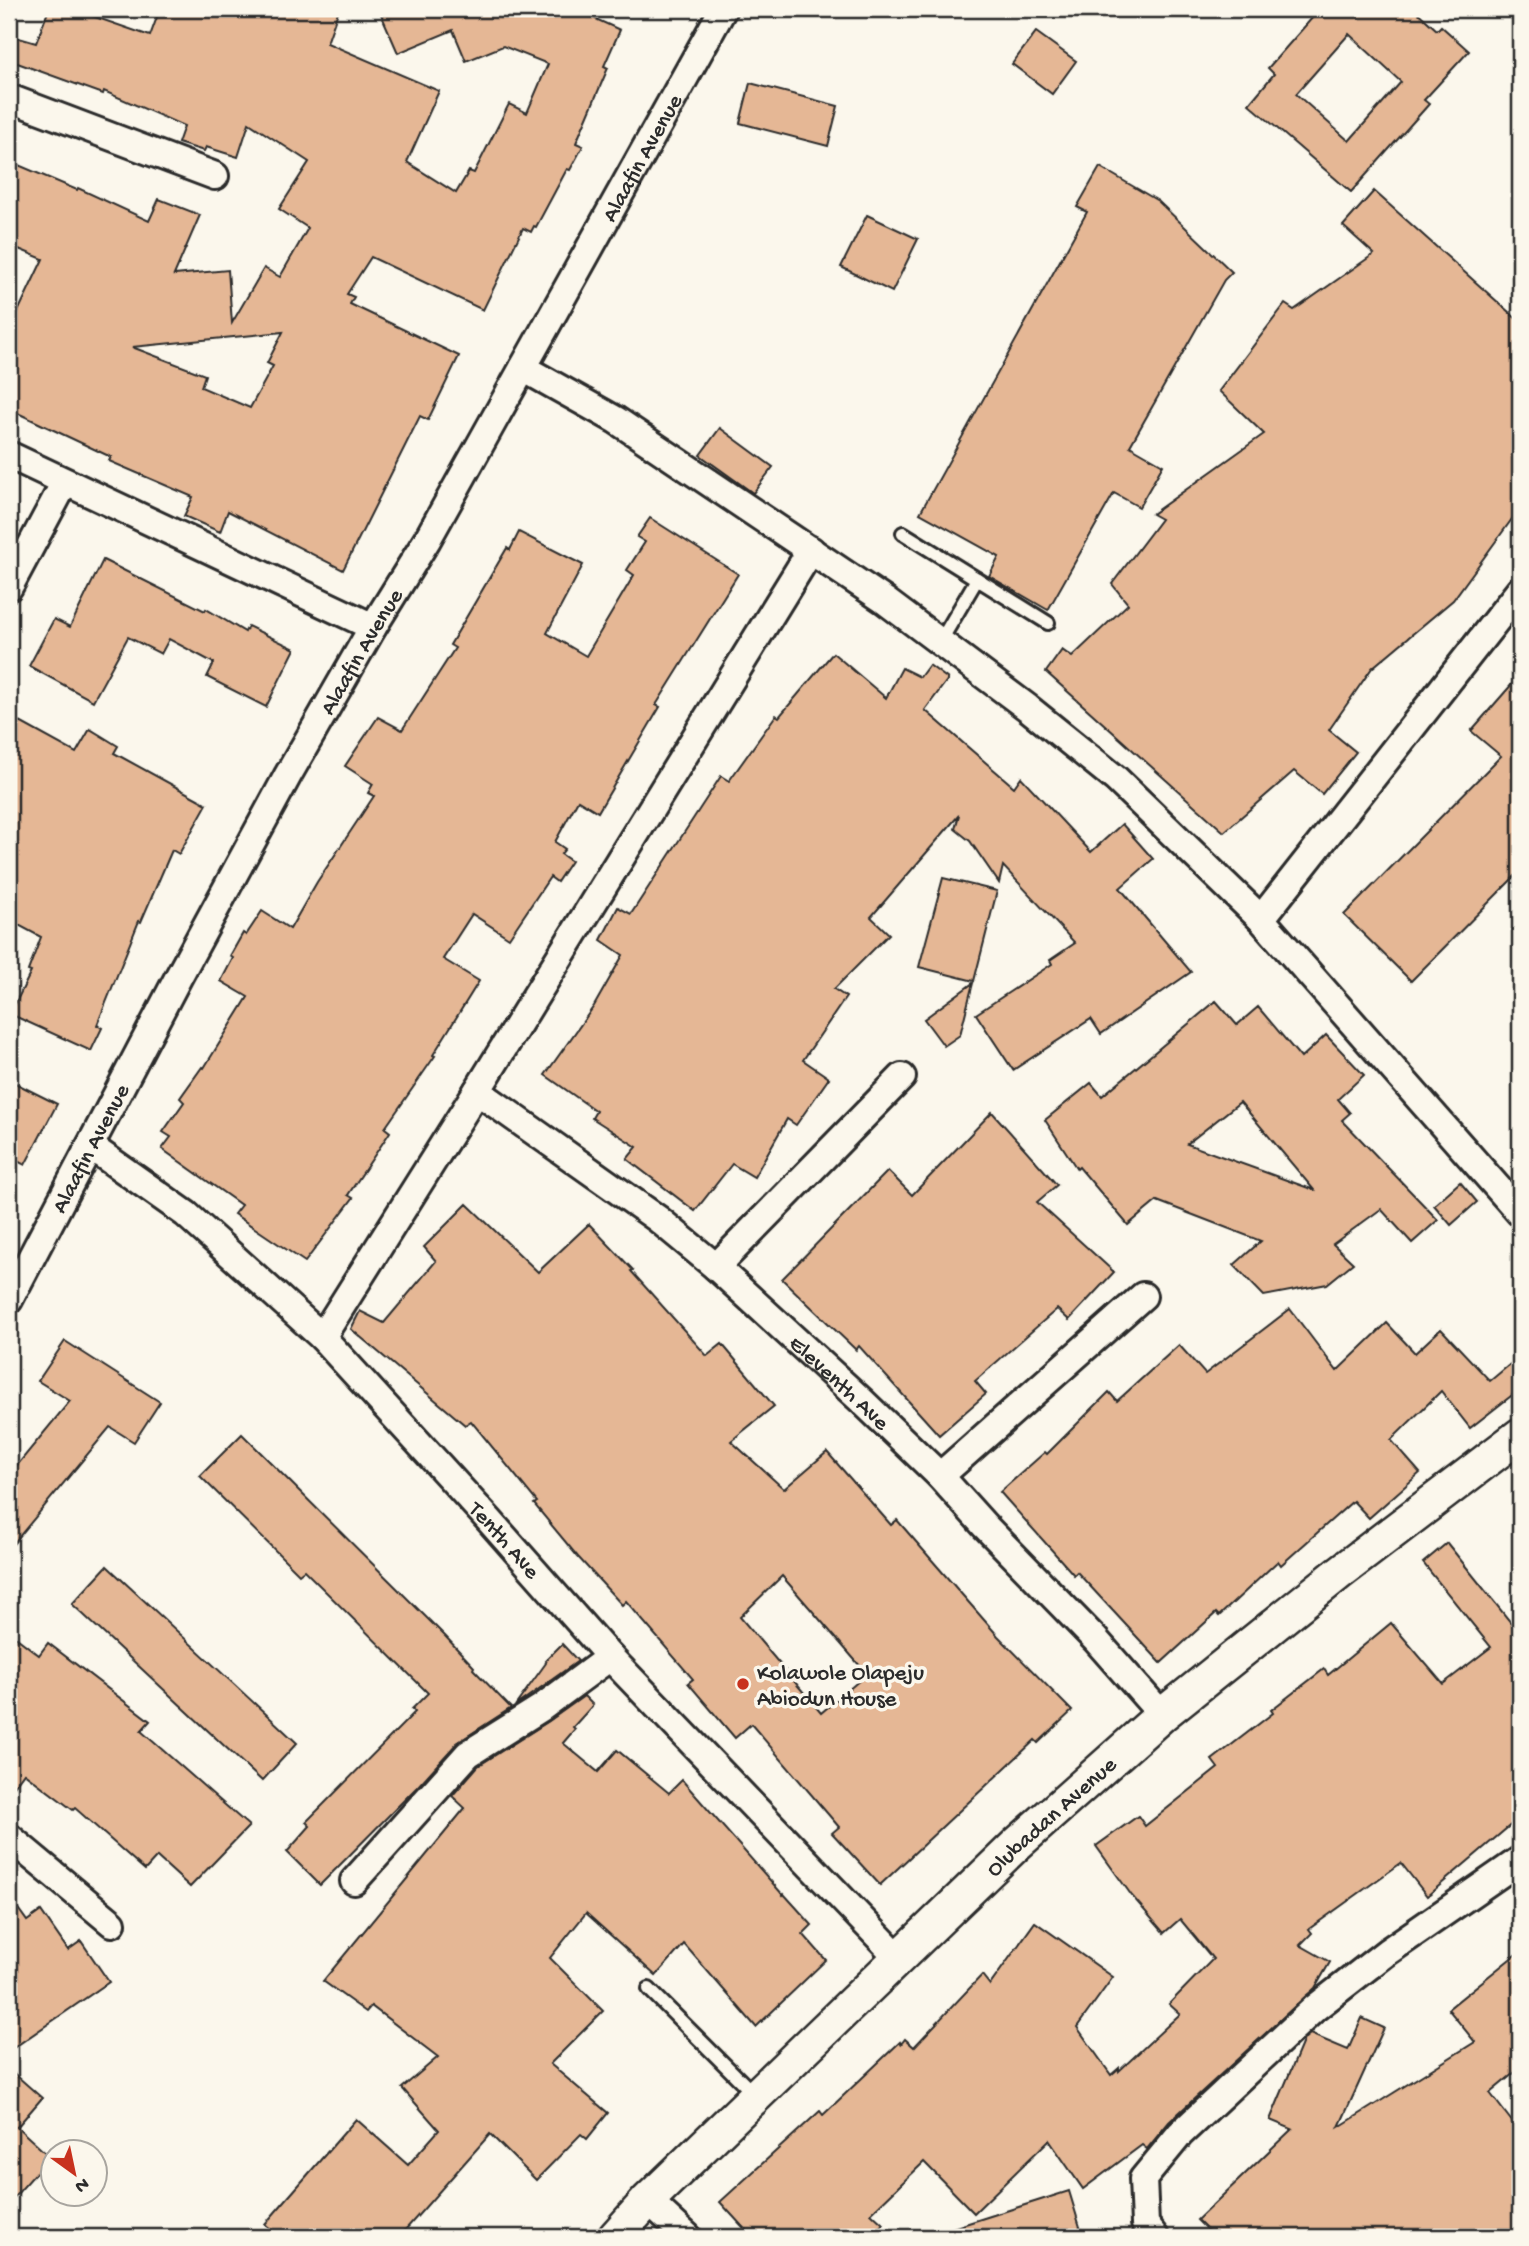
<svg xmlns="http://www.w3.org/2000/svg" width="1529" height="2246" viewBox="0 0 1529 2246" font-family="'Gochi Hand',sans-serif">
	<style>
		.building { fill: #e5b795; stroke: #2b2b2b; stroke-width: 2; fill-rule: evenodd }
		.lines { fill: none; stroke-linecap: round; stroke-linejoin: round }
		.service-casing { stroke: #2b2b2b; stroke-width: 18 }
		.minor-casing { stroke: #2b2b2b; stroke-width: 32 }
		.tertiary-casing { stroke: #2b2b2b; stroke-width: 38 }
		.service { stroke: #fbf7ec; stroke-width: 12 }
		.minor { stroke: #fbf7ec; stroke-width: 26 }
		.tertiary { stroke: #fbf7ec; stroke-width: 33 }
		.poi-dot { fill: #c8321e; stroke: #fbf7ec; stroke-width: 2.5 }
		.labels { text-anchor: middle; stroke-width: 7; stroke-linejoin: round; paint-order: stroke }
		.street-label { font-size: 23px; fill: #2b2b2b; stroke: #fbf7ec }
		.poi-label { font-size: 23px; fill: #2b2b2b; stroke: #fbf7ec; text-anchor: start }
	</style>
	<rect width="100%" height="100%" fill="#fbf7ec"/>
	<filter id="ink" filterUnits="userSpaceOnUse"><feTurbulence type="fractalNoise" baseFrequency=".0143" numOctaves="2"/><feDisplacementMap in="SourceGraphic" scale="14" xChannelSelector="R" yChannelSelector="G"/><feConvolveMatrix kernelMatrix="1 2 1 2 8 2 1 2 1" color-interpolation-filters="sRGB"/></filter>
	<g filter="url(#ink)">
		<g class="building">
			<path d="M49 9H72L150 36 160 9H339L327 43 439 91 407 162 456 193 469 171 474 173 509 104 527 113 548 64 503 46 466 61 453 30 398 53 381 14 394 9H574L620 30 604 66 608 68 576 143 583 146 570 170 567 169 536 227 534 226 531 232 523 228 483 310 371 257 347 294 354 297 350 304 459 356 428 420 420 416 343 570 228 511 220 532 184 516 193 497 109 461 111 457 9 409V316L15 318 43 259 9 245V161L77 190 78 188 149 221 159 199 200 215 174 275 228 270 232 323 264 268 280 277 308 228 279 209 309 162 249 123 238 157 206 147 204 151 178 143 184 126 104 91 103 94 9 60V35L36 43ZM283 332 267 363 273 366 250 408 201 387 205 375 132 347Z"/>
			<path d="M1320 9H1414L1437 30 1441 26 1469 51 1424 100 1429 104 1351 192 1249 104 1274 74 1268 68ZM1349 34 1401 82 1349 141 1296 94Z"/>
			<path d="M1036 32 1076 61 1052 94 1012 64Z"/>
			<path d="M750 83 838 106 828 146 740 123Z"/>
			<path d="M1100 167 1158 201 1232 272 1224 280 1130 446 1163 465 1139 507 1114 493 1048 610 989 576 999 557 920 513 1087 212 1077 207Z"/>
			<path d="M1374 191 1520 322V508L1453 600 1372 668 1329 730 1356 752 1322 794 1294 771 1224 832 1046 672 1062 650 1072 657 1128 604 1112 584 1161 519 1152 514 1264 434 1219 391 1285 304 1294 310 1374 254 1343 226Z"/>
			<path d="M867 215 918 239 892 292 841 267Z"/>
			<path d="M720 428 773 467 753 493 700 455Z"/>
			<path d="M650 518 738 574 656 705 660 707 598 812 578 800 555 842 565 849 561 854 571 861 557 882 550 877 509 938 472 914 443 959 479 981 433 1055 435 1056 385 1128 390 1132 348 1195 353 1198 305 1262 234 1214 241 1205 162 1149 171 1137 163 1132 184 1102 180 1098 202 1067 204 1068 248 997 221 981 233 958 230 956 243 933 246 935 262 911 290 929 317 882 374 796 368 793 373 784 345 766 378 717 402 730 455 648 450 645 507 548 510 550 519 532 583 565 547 633 586 656 634 575 627 570 645 542 637 537Z"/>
			<path d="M103 560 205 611 206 609 245 632 248 626 295 649 266 707 207 677 214 663 169 639 161 654 128 637 93 701 29 666 54 619 70 627Z"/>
			<path d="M833 653 886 698 902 668 920 677 929 665 948 679 925 710 1014 787 1021 777 1091 852 1122 824 1153 859 1120 888 1191 972 1101 1034 1091 1019 1013 1070 976 1014 1052 964 1050 960 1075 943 1003 866 999 883 970 841 955 829 959 815 871 917 889 934 834 989 846 997 803 1060 829 1078 796 1125 787 1119 754 1177 732 1164 695 1211 627 1159 637 1147 592 1118 596 1111 545 1075 594 1006 623 955 601 940 618 907 631 914 721 776 729 781 776 715 779 717Z"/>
			<path d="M1520 675V871L1411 981 1344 915 1501 756 1471 731Z"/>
			<path d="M9 716 76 753 90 729 118 746 114 753 207 804 179 854 172 850 141 922 139 921 97 1025 102 1028 91 1051 10 1014 31 972 28 971 41 937 9 920Z"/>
			<path d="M943 878 997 891 974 981 919 967Z"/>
			<path d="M973 983 960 1035 944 1046 924 1019Z"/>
			<path d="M1216 1001 1237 1025 1258 1007 1301 1058 1326 1035 1364 1075 1338 1099 1350 1113 1342 1120 1438 1220 1412 1243 1381 1209 1333 1244 1353 1263 1327 1284 1264 1296 1234 1265 1261 1241 1157 1201 1128 1225 1079 1167 1077 1169 1045 1120 1091 1083 1102 1096ZM1240 1102 1314 1190 1187 1144Z"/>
			<path d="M9 1080 57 1104 25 1165 9 1157Z"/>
			<path d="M992 1112 1057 1185 1037 1202 1114 1272 1069 1320 1057 1309 975 1381 986 1394 939 1435 859 1346 856 1350 782 1279 888 1171 912 1195Z"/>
			<path d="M1460 1182 1477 1202 1451 1225 1434 1205Z"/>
			<path d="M467 1204 538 1272 589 1224 633 1270 631 1271 707 1356 722 1344 774 1406 731 1441 784 1489 827 1452 891 1525 897 1520 998 1636 1072 1711 1038 1743 1035 1740 880 1885 832 1833 839 1827 751 1724 735 1738 688 1683 693 1679 626 1601 622 1605 578 1557 534 1504 537 1502 471 1421 465 1425 351 1329 360 1311 384 1323 436 1261 424 1247ZM782 1576 867 1674 821 1713 740 1617Z"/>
			<path d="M1290 1309 1337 1371 1387 1323 1415 1353 1441 1329 1490 1381 1520 1356V1389L1470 1428 1441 1391 1391 1440 1420 1473 1369 1518 1353 1501 1281 1565 1278 1561 1219 1616 1216 1613 1161 1663 1077 1572 1074 1575 1000 1492 1045 1452 1047 1454 1109 1392 1117 1401 1179 1345 1205 1374Z"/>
			<path d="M65 1341 160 1402 134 1442 110 1427 9 1549V1475L70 1401 38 1381Z"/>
			<path d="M242 1434 445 1636 474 1667 473 1669 511 1708 457 1743 418 1786 320 1885 287 1852 310 1826 306 1822 415 1712 412 1709 428 1693 304 1570 299 1574 200 1476Z"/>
			<path d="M1447 1543 1520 1634V1817L1427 1896 1401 1863 1309 1929 1312 1933 1300 1945 1330 1962 1315 1988 1169 2122 1147 2149 1142 2145 1083 2189 1049 2140 974 2213 924 2162 871 2213 883 2224 869 2237H752L720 2202 820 2111 823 2115 900 2042 901 2044 905 2039 914 2047 982 1975 990 1985 1035 1922 1113 1977 1077 2027 1111 2075 1119 2068V2071L1180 2014 1169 2004 1213 1959 1180 1919 1164 1933 1132 1896 1096 1846 1138 1816 1145 1826 1218 1768 1212 1760 1273 1713 1271 1710 1324 1669 1328 1675 1391 1623 1443 1684 1491 1647 1423 1563Z"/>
			<path d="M107 1566 297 1743 262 1781 72 1604Z"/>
			<path d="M9 1632 39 1655 48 1643 150 1721 141 1731 249 1826 190 1887 157 1857 145 1870 75 1808 73 1810 24 1773 9 1793Z"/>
			<path d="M562 1644 578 1661 515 1706 546 1663 545 1661Z"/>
			<path d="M584 1696 593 1705 573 1727 575 1729 563 1743 598 1772 617 1750 669 1793 682 1780 783 1895 784 1894 812 1925 803 1934 826 1960 756 2027 684 1944 656 1976 586 1913 550 1958 603 2011 550 2064 608 2113 587 2139 581 2134 536 2180 490 2134 399 2237H280L265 2224 356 2119 408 2165 439 2130 402 2088 438 2057 371 2006 366 2012 323 1981 465 1808 452 1796 478 1766 549 1721Z"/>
			<path d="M9 1896 27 1921 41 1911 68 1950 81 1941 109 1982 9 2051Z"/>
			<path d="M1520 1951V2068L1490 2093 1520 2132V2229L1508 2237H1214L1197 2220 1292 2129 1270 2120 1304 2039 1310 2034 1348 2050 1362 2018 1384 2028 1339 2127 1475 2042 1448 2009Z"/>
			<path d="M9 2069 42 2098 17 2127 50 2157 9 2203Z"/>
			<path d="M1069 2191 1083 2237H940V2232Z"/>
		</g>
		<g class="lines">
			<defs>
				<g id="service">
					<path d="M903 533 1048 623"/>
					<path d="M940 642 977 579"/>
					<path d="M649 1989 755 2095"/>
				</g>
				<g id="minor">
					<path d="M9 98 215 176"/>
					<path d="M523 368 616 420 884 600 1028 708 1116 779 1261 919 1520 1213"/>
					<path d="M9 455 373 627"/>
					<path d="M9 587 65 482"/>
					<path d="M1261 919 1520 590"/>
					<path id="s1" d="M477 1091 658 1219 716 1267 863 1402 940 1476 985 1526 1095 1639 1162 1715"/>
					<path id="s2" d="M90 1146 186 1214 322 1337 489 1520 610 1657 898 1957"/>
					<path d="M716 1267 902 1077"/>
					<path id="s3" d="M9 1300 179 976 288 775 373 627 427 540 723 9"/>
					<path d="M322 1337 477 1091 811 550"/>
					<path d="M940 1476 1143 1296"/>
					<path d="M9 1837 112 1923"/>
					<path d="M354 1881 468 1754 541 1708 610 1657"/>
					<path d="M648 2200 688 2237"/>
					<path d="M1155 2237 1145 2224 1143 2179 1180 2134 1315 2008 1387 1952 1520 1860"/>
				</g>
				<g id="tertiary">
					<path id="s4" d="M615 2237 648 2200 1017 1844 1162 1715 1339 1573 1520 1435"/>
				</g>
			</defs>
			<use href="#service" class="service-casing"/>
			<use href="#minor" class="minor-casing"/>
			<use href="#tertiary" class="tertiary-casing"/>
			<use href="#service" class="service"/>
			<use href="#minor" class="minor"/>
			<use href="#tertiary" class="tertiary"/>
		</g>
	</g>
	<circle class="poi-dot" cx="743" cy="1684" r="7"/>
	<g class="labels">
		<g class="street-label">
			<text dy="8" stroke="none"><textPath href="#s3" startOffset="1306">Alaafin Avenue</textPath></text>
			<text dy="8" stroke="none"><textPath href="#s3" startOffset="738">Alaafin Avenue</textPath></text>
			<text dy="8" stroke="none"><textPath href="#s3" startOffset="172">Alaafin Avenue</textPath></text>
			<text dy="8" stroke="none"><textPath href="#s1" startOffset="466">Eleventh Ave</textPath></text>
			<text dy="8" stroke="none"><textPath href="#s2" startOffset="574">Tenth Ave</textPath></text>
			<text dy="8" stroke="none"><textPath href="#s4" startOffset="606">Olubadan Avenue</textPath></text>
		</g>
		<g class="poi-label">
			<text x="757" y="1679">Kolawole Olapeju<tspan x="757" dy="26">Abiodun House</tspan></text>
		</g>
	</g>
	<rect width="1529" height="2246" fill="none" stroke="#fbf7ec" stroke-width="35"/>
	<rect x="18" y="18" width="1494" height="2211" fill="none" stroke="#2b2b2b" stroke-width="2.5" filter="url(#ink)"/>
	<g transform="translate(74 2173) rotate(147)"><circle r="33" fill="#fbf7ec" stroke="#a8a59f" stroke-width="2"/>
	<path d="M0-5L12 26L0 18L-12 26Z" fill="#c8321e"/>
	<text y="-10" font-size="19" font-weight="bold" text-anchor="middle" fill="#2b2b2b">N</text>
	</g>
</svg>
